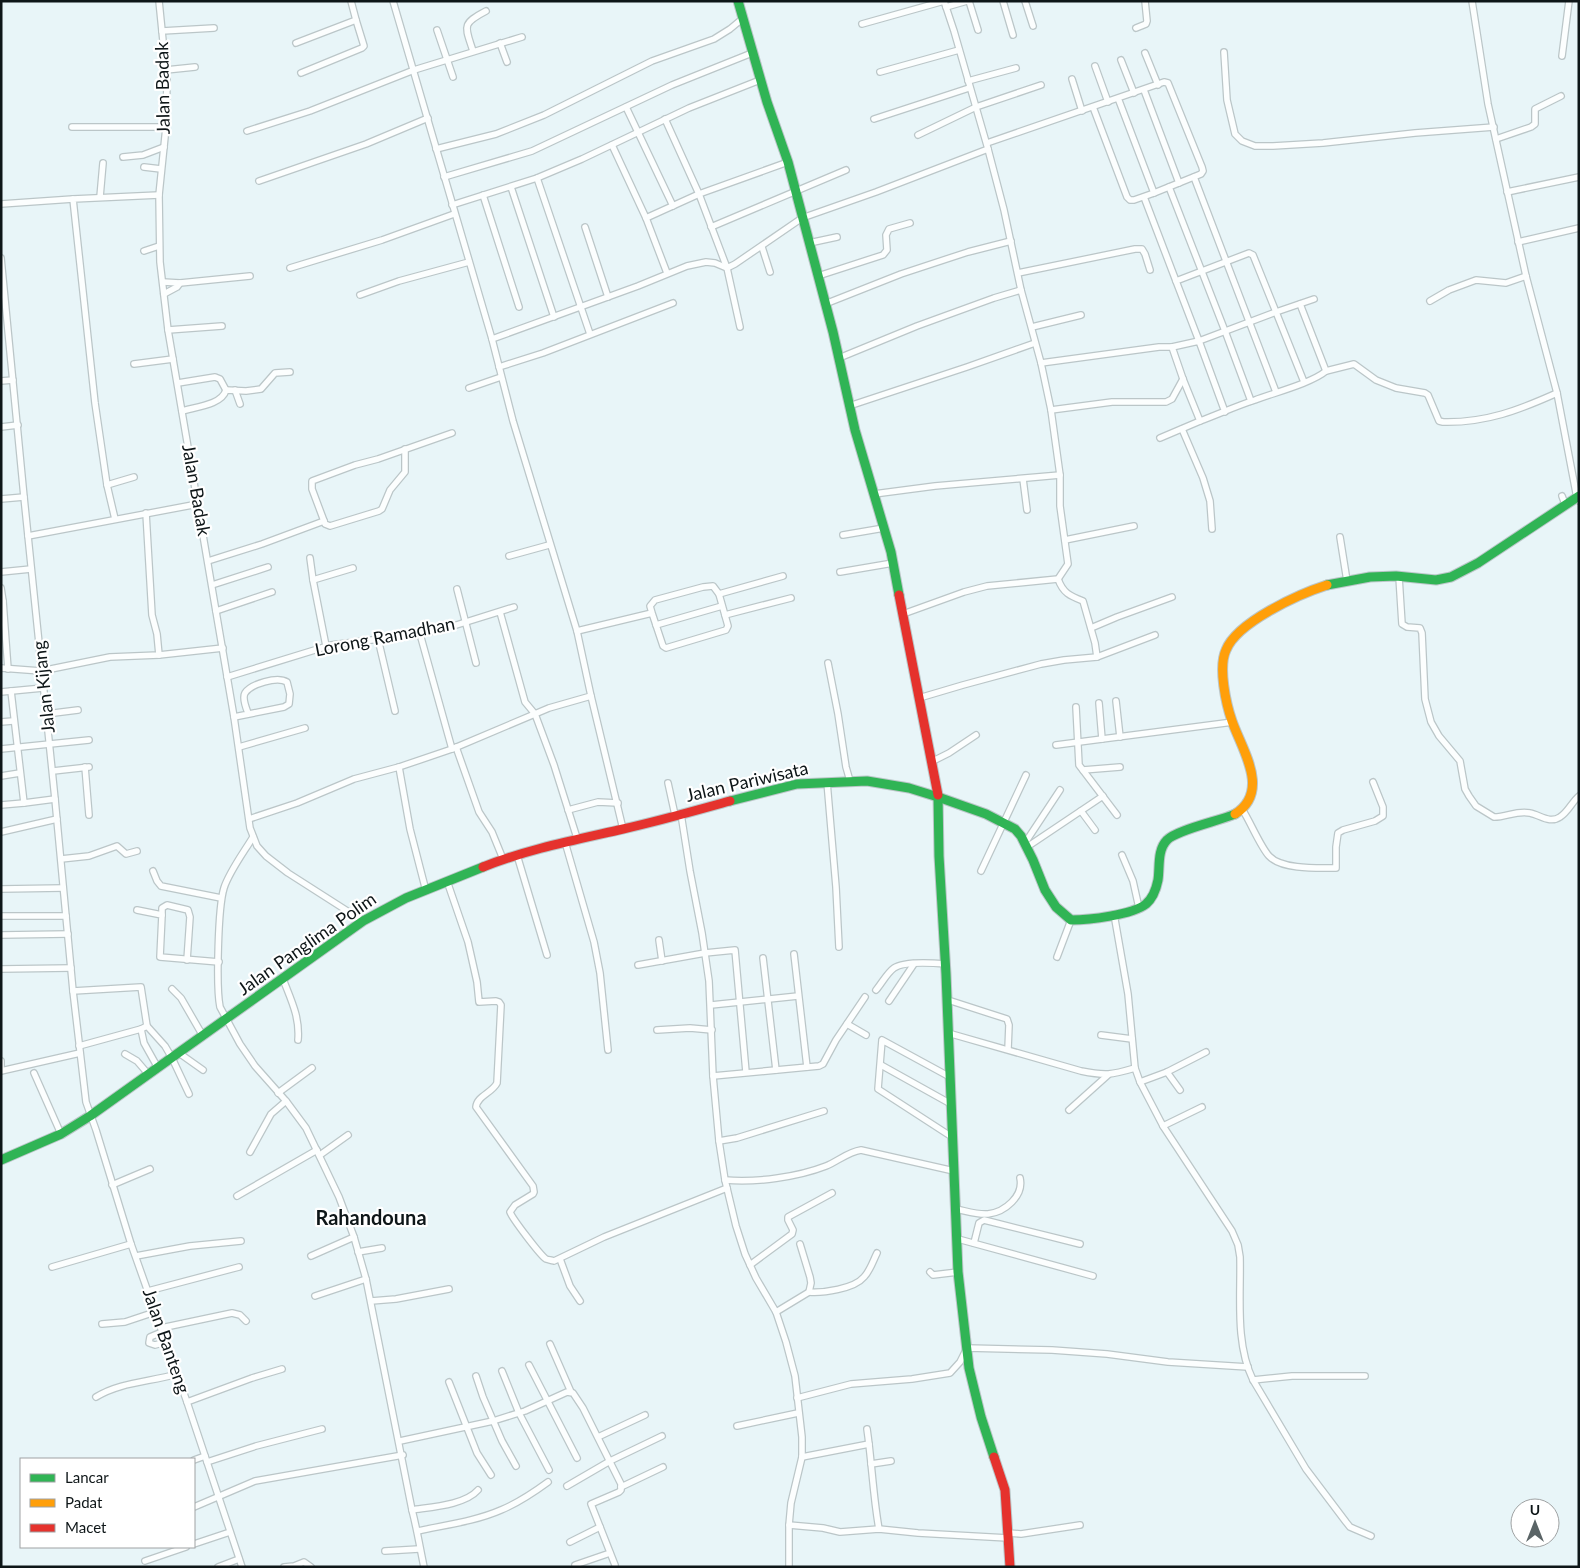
<svg xmlns="http://www.w3.org/2000/svg" width="1580" height="1568" viewBox="0 0 1580 1568" font-family="Lato,sans-serif">
	<style>
		.lines { fill: none; stroke-linecap: round; stroke-linejoin: round }
		.street-casing { stroke: #bbc6c8; stroke-width: 8 }
		.fast-casing { stroke: #bbc6c8; stroke-width: 11 }
		.slow-casing { stroke: #bbc6c8; stroke-width: 11 }
		.jam-casing { stroke: #bbc6c8; stroke-width: 11 }
		.street { stroke: #fcfefe; stroke-width: 5.5 }
		.fast { stroke: #30b455; stroke-width: 9 }
		.slow { stroke: #ff9f0a; stroke-width: 9 }
		.jam { stroke: #e5322d; stroke-width: 9 }
		.labels { text-anchor: middle; stroke-width: 4.5; stroke-linejoin: round; paint-order: stroke }
		.street-label { font-size: 18px; fill: #0e1618; stroke: #fff }
		.quarter-label { font-size: 20px; font-weight: bold; fill: #0e1618; stroke: #fff }
	</style>
	<rect width="100%" height="100%" fill="#e8f5f8"/>
	<g class="lines">
		<defs>
			<g id="street">
				<path d="M159 1 167 81 166 127 159 195 160 262 168 330 234 717 250 828 257 846 266 856 288 873 363 921"/>
				<path d="M969 1 978 30"/>
				<path d="M1003 1 1013 35"/>
				<path d="M1025 1 1033 26"/>
				<path d="M1472 1 1488 104 1526 276 1557 393 1577 498 1579 501"/>
				<path d="M946 7 967 1"/>
				<path d="M862 24 944 1"/>
				<path d="M1136 28 1146 24 1147 21 1145 1"/>
				<path d="M437 30 453 77"/>
				<path d="M162 31 214 28"/>
				<path d="M296 43 356 20 351 1"/>
				<path d="M500 43 507 62"/>
				<path d="M473 51C465 26 461 24 486 11"/>
				<path d="M1224 52 1227 100 1235 134 1242 141 1255 146H1273L1323 143 1415 133 1494 127"/>
				<path d="M1145 53 1158 85"/>
				<path d="M1562 56 1569 1"/>
				<path d="M1121 60 1134 93"/>
				<path d="M1095 66 1108 102"/>
				<path d="M166 70 195 67"/>
				<path d="M880 72 959 50"/>
				<path d="M301 73 362 48 364 46 356 20"/>
				<path d="M1072 79 1082 111"/>
				<path d="M968 81 1016 68"/>
				<path d="M1144 90 1179 183"/>
				<path d="M626 107 673 206"/>
				<path d="M1093 107 1127 197 1130 200H1134L1154 193"/>
				<path d="M665 119 699 194 727 268 735 264 802 218 876 192 988 149 954 31 944 1"/>
				<path d="M874 119 969 88"/>
				<path d="M72 127H166"/>
				<path d="M247 131 310 111 414 70 522 37"/>
				<path d="M918 135 976 107 1041 85"/>
				<path d="M1496 139 1531 127 1535 124V109L1561 96"/>
				<path d="M987 143 1164 82 1168 83 1202 167 1203 171 1201 174 1154 193 1118 98"/>
				<path d="M612 145 646 218 667 273"/>
				<path d="M436 149 496 134 544 115 652 61 714 39 730 29 742 19"/>
				<path d="M123 157 143 155 164 147"/>
				<path d="M144 167 161 169"/>
				<path d="M444 177 532 151 672 85 752 53"/>
				<path d="M1194 177 1276 392"/>
				<path d="M537 178 590 334"/>
				<path d="M259 181 366 144 428 118"/>
				<path d="M511 187 554 317"/>
				<path d="M1169 187 1225 331 1251 401"/>
				<path d="M1507 192 1579 177"/>
				<path d="M483 195 519 307"/>
				<path d="M100 197 103 163"/>
				<path d="M1144 197 1176 281"/>
				<path d="M1 204 73 199"/>
				<path d="M452 205 537 178 582 159 689 108 760 80"/>
				<path d="M646 218 699 194 788 162"/>
				<path d="M585 227 608 297"/>
				<path d="M711 227 846 170"/>
				<path d="M1518 242 1579 228"/>
				<path d="M809 243 837 237"/>
				<path d="M762 247 770 272"/>
				<path d="M144 251 159 246"/>
				<path d="M1249 253 1253 255 1276 312 1199 341 1176 281Z"/>
				<path d="M1 258 24 497 55 799 73 991 86 1102 96 1130 131 1244 187 1402 242 1567"/>
				<path d="M290 268 382 240 454 214"/>
				<path d="M1018 273 1135 249H1142L1145 254 1150 270"/>
				<path d="M818 276 883 255 887 250 886 235 889 229 910 223"/>
				<path d="M163 282 180 283"/>
				<path d="M164 294 177 287 180 283 250 276"/>
				<path d="M360 295 399 281 469 262"/>
				<path d="M1430 301 1449 290 1476 280 1506 283 1526 276"/>
				<path d="M825 304 901 274 968 252 1011 241"/>
				<path d="M1032 327 1081 315"/>
				<path d="M168 330 222 326"/>
				<path d="M492 339 638 286 687 266 706 262 715 263 727 268 740 327"/>
				<path d="M839 358 917 326 994 298 1021 290 1004 210 988 149"/>
				<path d="M1041 363 1159 347H1172"/>
				<path d="M134 364 173 359"/>
				<path d="M499 367 543 353 673 303"/>
				<path d="M1326 371 1354 364 1376 380 1396 388 1425 393 1428 395 1439 421 1443 422C1486 423 1519 410 1557 393"/>
				<path d="M1 381 13 380"/>
				<path d="M1304 382 1276 312 1314 299"/>
				<path d="M178 383 215 377 220 379 226 390"/>
				<path d="M469 388 501 377"/>
				<path d="M235 390 240 404"/>
				<path d="M849 406 967 367 1035 343"/>
				<path d="M1051 410 1112 402H1166L1172 399 1183 379"/>
				<path d="M182 411C195 407 222 405 226 390L246 391 261 389 275 373 290 372"/>
				<path d="M1225 412 1199 341 1172 347 1183 379 1200 421C1219 414 1236 406 1255 400 1273 393 1312 383 1326 371L1300 304"/>
				<path d="M1 427 18 425"/>
				<path d="M1182 429 1203 478 1210 501 1212 529"/>
				<path d="M1160 438 1200 421"/>
				<path d="M1023 479 1027 510"/>
				<path d="M107 485 134 477"/>
				<path d="M874 494 935 486 1060 475"/>
				<path d="M1562 496 1565 504"/>
				<path d="M1 499 24 497"/>
				<path d="M146 513 152 615 157 634 159 655"/>
				<path d="M115 519 107 485 95 403 73 199 159 195"/>
				<path d="M324 521 312 489V481L355 465 378 459 452 433"/>
				<path d="M843 535 884 528"/>
				<path d="M28 536 198 504"/>
				<path d="M1340 537 1347 581"/>
				<path d="M1065 540 1134 526"/>
				<path d="M509 556 549 545"/>
				<path d="M310 558 313 580 326 646"/>
				<path d="M208 561 262 544 324 521 325 524 330 526 379 511 382 509 390 490 405 472V449"/>
				<path d="M1 572 31 569"/>
				<path d="M840 572 893 563"/>
				<path d="M1399 577 1402 624 1407 627 1420 628 1422 633 1425 699 1431 722 1439 736 1460 761 1465 789 1469 796 1476 806 1494 817C1507 817 1517 810 1530 813 1540 815 1550 824 1560 817 1568 812 1572 802 1579 796"/>
				<path d="M1058 579C1063 593 1070 596 1083 601L1095 643 1097 657"/>
				<path d="M313 580 353 568"/>
				<path d="M212 585 268 567"/>
				<path d="M1 588 3 601H1"/>
				<path d="M457 589 476 663"/>
				<path d="M719 594 783 576"/>
				<path d="M3 601 8 669"/>
				<path d="M216 611 272 592"/>
				<path d="M500 612 525 702 535 714 554 765 577 838"/>
				<path d="M903 614 964 592 987 586 1058 579 1068 564 1060 506V475L1051 410 1041 363 1021 290"/>
				<path d="M725 615 791 598"/>
				<path d="M656 625 722 606"/>
				<path d="M1091 628 1117 617 1172 597"/>
				<path d="M577 631 652 613 663 646 666 648 726 630 728 626 719 594 713 586 703 587 655 600 650 606 652 613"/>
				<path d="M420 634 452 749"/>
				<path d="M378 639 395 711"/>
				<path d="M828 663 838 714 846 767 850 781"/>
				<path d="M1 668 41 671 110 657 159 655 223 648"/>
				<path d="M227 677 331 645 420 634 450 627 514 607"/>
				<path d="M11 691 24 803 55 799"/>
				<path d="M1 692 43 688"/>
				<path d="M591 696 623 829"/>
				<path d="M919 698 963 685 1041 664 1064 660 1097 657 1155 635"/>
				<path d="M1116 701 1120 737"/>
				<path d="M1099 703 1102 739"/>
				<path d="M1076 707 1079 765 1117 815"/>
				<path d="M46 714 78 710"/>
				<path d="M234 717 284 707 289 704 290 694 287 682C277 676 251 684 245 693 242 698 246 708 248 713"/>
				<path d="M1 722 13 721"/>
				<path d="M1056 745 1233 722"/>
				<path d="M239 747 305 728"/>
				<path d="M456 747 479 812 492 832 503 859"/>
				<path d="M1 749 89 740"/>
				<path d="M931 762 949 753 976 735"/>
				<path d="M85 767 89 815"/>
				<path d="M399 767 410 829 426 891"/>
				<path d="M1083 770 1120 767"/>
				<path d="M53 771 89 767"/>
				<path d="M1 776 20 773"/>
				<path d="M827 782 836 887 839 947"/>
				<path d="M668 783 675 815"/>
				<path d="M1 805 24 803"/>
				<path d="M1242 809C1250 821 1260 846 1269 856 1282 870 1319 868 1336 868V847L1338 833 1343 830 1375 821 1383 816V807L1373 782"/>
				<path d="M568 810 598 802 618 803"/>
				<path d="M1081 811 1095 830"/>
				<path d="M681 814 690 871 702 933 709 981 713 1076 719 1141 725 1180 736 1226 745 1254 756 1278 776 1312 786 1342 795 1376 802 1437V1457L791 1503 789 1525V1567"/>
				<path d="M249 819 297 803 354 779 399 767 452 749 549 708 591 696 577 631 513 421 492 339 393 1"/>
				<path d="M1 832 57 819"/>
				<path d="M253 837C244 852 229 872 224 888 218 907 216 987 220 1007L240 1044 255 1066 286 1101 306 1128 339 1197 354 1237 366 1279 412 1510C417 1529 420 1548 424 1567"/>
				<path d="M565 842 594 942 600 973 608 1050"/>
				<path d="M1025 843 1060 790"/>
				<path d="M1027 847 1103 796"/>
				<path d="M517 855 547 955"/>
				<path d="M1122 855 1133 881 1139 908"/>
				<path d="M61 859 89 856 117 846 126 854 137 851"/>
				<path d="M153 871 157 881 161 886 221 898"/>
				<path d="M981 871 1026 775"/>
				<path d="M447 881 468 942 477 982 479 1002 496 1001 499 1002 501 1005 497 1083C492 1093 477 1096 476 1107L533 1186 534 1192 533 1194 515 1205 510 1212C512 1218 540 1255 546 1259 549 1260 551 1260 554 1261L604 1237 727 1188"/>
				<path d="M1 889 63 888"/>
				<path d="M137 910 162 915 160 957 219 962"/>
				<path d="M162 915V908L167 905 188 910 190 917 187 960"/>
				<path d="M1 916H66"/>
				<path d="M1 935 68 934"/>
				<path d="M659 940 662 961"/>
				<path d="M794 954 807 1067"/>
				<path d="M1057 957 1071 920"/>
				<path d="M763 958 776 1070"/>
				<path d="M638 965 705 953 735 950 746 1072"/>
				<path d="M1 969 71 968"/>
				<path d="M283 979C291 1000 300 1017 298 1040"/>
				<path d="M172 989 181 998 203 1036"/>
				<path d="M876 990C882 983 887 973 894 968 904 961 934 963 946 964"/>
				<path d="M73 991 141 987 147 1026 141 1029 144 1043 158 1068"/>
				<path d="M948 1000 1007 1019 1009 1025 1008 1049"/>
				<path d="M889 1001 914 964"/>
				<path d="M711 1005 798 996"/>
				<path d="M847 1024 866 1035"/>
				<path d="M147 1026 165 1046 172 1058 189 1094"/>
				<path d="M657 1030 690 1028 712 1030"/>
				<path d="M948 1033 1081 1071C1106 1076 1111 1075 1135 1068L1128 994 1114 914"/>
				<path d="M1101 1035 1132 1039"/>
				<path d="M79 1046 141 1029"/>
				<path d="M179 1053 203 1070"/>
				<path d="M125 1054 137 1061 149 1075"/>
				<path d="M1 1061V1071L80 1053"/>
				<path d="M881 1065 951 1104"/>
				<path d="M1135 1068 1140 1082 1163 1126 1202 1107"/>
				<path d="M1167 1072 1180 1090"/>
				<path d="M34 1073 61 1134"/>
				<path d="M713 1076 819 1066 823 1064 836 1040 865 997"/>
				<path d="M950 1077 882 1040 878 1089 952 1137"/>
				<path d="M1140 1082 1167 1072 1206 1052"/>
				<path d="M278 1093 312 1068"/>
				<path d="M1069 1110 1108 1075"/>
				<path d="M1163 1126 1232 1231 1238 1245 1240 1257C1241 1297 1235 1343 1253 1380L1306 1469 1346 1522 1350 1527 1371 1536"/>
				<path d="M719 1141 737 1138 824 1111"/>
				<path d="M250 1152 271 1114 286 1101"/>
				<path d="M320 1155 348 1135"/>
				<path d="M725 1180C755 1183 798 1177 826 1166 838 1161 848 1152 861 1150L954 1171"/>
				<path d="M112 1185 150 1169"/>
				<path d="M237 1196 317 1150"/>
				<path d="M956 1209C966 1211 978 1215 988 1214 1005 1212 1024 1196 1020 1178"/>
				<path d="M958 1239 1093 1276"/>
				<path d="M974 1243 979 1223 984 1220 1080 1244"/>
				<path d="M358 1252 382 1248"/>
				<path d="M136 1256 190 1246 241 1241"/>
				<path d="M311 1256 354 1237"/>
				<path d="M560 1259 570 1286 580 1301"/>
				<path d="M750 1265 792 1234 793 1230 788 1220V1217L832 1193"/>
				<path d="M52 1267 131 1244"/>
				<path d="M930 1272 933 1275 958 1272"/>
				<path d="M148 1291 239 1267"/>
				<path d="M809 1292C823 1293 854 1289 864 1277 870 1271 873 1261 877 1253"/>
				<path d="M315 1296 366 1279"/>
				<path d="M371 1301 396 1299 449 1289"/>
				<path d="M776 1312 809 1292 811 1283 810 1277 800 1244"/>
				<path d="M102 1324 125 1322 155 1312"/>
				<path d="M161 1328 232 1313 240 1315 246 1321"/>
				<path d="M162 1332 150 1337 149 1343 155 1345 166 1342"/>
				<path d="M550 1344 571 1392"/>
				<path d="M529 1365 577 1458"/>
				<path d="M502 1371 519 1413 549 1470"/>
				<path d="M476 1376 483 1397 502 1441 516 1466"/>
				<path d="M1253 1380 1292 1376H1365"/>
				<path d="M449 1382 477 1453 491 1475"/>
				<path d="M96 1397C120 1382 150 1382 177 1374"/>
				<path d="M797 1398 851 1384 912 1379 950 1373 960 1362 967 1348 1052 1350 1107 1354 1168 1362 1248 1367"/>
				<path d="M187 1402 252 1378 282 1369"/>
				<path d="M737 1426 798 1413"/>
				<path d="M867 1429C872 1463 873 1496 879 1529"/>
				<path d="M598 1437 645 1415"/>
				<path d="M400 1441 493 1421 525 1411 567 1392 573 1393 583 1408 621 1484V1490L619 1492 591 1504 615 1565"/>
				<path d="M802 1457 869 1444"/>
				<path d="M194 1460 205 1456"/>
				<path d="M207 1462 256 1446 322 1429"/>
				<path d="M871 1464 891 1461"/>
				<path d="M567 1486 610 1461 662 1436"/>
				<path d="M621 1487 663 1467"/>
				<path d="M194 1507 255 1481 403 1455"/>
				<path d="M412 1510C431 1507 465 1505 478 1490"/>
				<path d="M789 1525 823 1528 840 1532 879 1529 918 1533 1008 1538"/>
				<path d="M418 1531C445 1525 476 1521 501 1510 518 1503 533 1493 548 1482"/>
				<path d="M1008 1533 1021 1534 1080 1525"/>
				<path d="M570 1542 600 1527"/>
				<path d="M194 1544 230 1532"/>
				<path d="M385 1551 419 1549"/>
				<path d="M145 1561 186 1547"/>
				<path d="M575 1565 610 1553"/>
				<path d="M218 1567 239 1559"/>
				<path d="M284 1567 294 1566 304 1562 311 1567"/>
			</g>
			<g id="fast">
				<path d="M738 1 767 102 788 162 833 332 855 430 891 552 899 595"/>
				<path d="M1327 585 1370 577 1396 576 1436 580 1451 577 1478 563 1579 496"/>
				<path d="M938 795 939 856 946 974 958 1272 969 1368 981 1417 994 1457"/>
				<path d="M730 801 797 784 867 781 909 788 938 797 986 814 1015 829 1021 836 1033 860 1045 890 1056 907 1071 920C1089 920 1132 915 1146 904 1153 898 1156 890 1158 880 1160 867 1157 850 1167 840 1176 830 1219 821 1235 814"/>
				<path d="M1 1160 61 1134 90 1116 363 921 406 898 483 867"/>
			</g>
			<path id="slow" d="M1235 814C1271 791 1242 750 1232 721 1226 704 1218 667 1226 650 1237 622 1299 594 1327 585"/>
			<g id="jam">
				<path d="M899 595 938 795"/>
				<path d="M483 867C528 849 575 840 623 829 659 821 694 811 730 801"/>
				<path d="M994 1457 1005 1490 1010 1567"/>
			</g>
		</defs>
		<use href="#street" class="street-casing"/>
		<use href="#fast" class="fast-casing"/>
		<use href="#slow" class="slow-casing"/>
		<use href="#jam" class="jam-casing"/>
		<use href="#street" class="street"/>
		<use href="#fast" class="fast"/>
		<use href="#slow" class="slow"/>
		<use href="#jam" class="jam"/>
	</g>
	<g class="labels">
		<g class="street-label">
			<text transform="translate(163 88) rotate(-91)" y="6">Jalan Badak</text>
			<text transform="translate(196 490) rotate(80)" y="6">Jalan Badak</text>
			<text transform="translate(385 637) rotate(-11)" y="6">Lorong Ramadhan</text>
			<text transform="translate(44 687) rotate(-96)" y="6">Jalan Kijang</text>
			<text transform="translate(747 782) rotate(-13)" y="6">Jalan Pariwisata</text>
			<text transform="translate(307 944) rotate(-35)" y="6">Jalan Panglima Polim</text>
			<text transform="translate(166 1341) rotate(71)" y="6">Jalan Banteng</text>
		</g>
		<g class="quarter-label">
			<text x="371" y="1225">Rahandouna</text>
		</g>
	</g>
	<rect width="1580" height="1568" fill="none" stroke="#0e1618" stroke-width="5"/>
	<rect x="20" y="1458" width="175" height="90" fill="#ffffff" stroke="#9fa2a3"/>
	<rect x="30" y="1474" width="25" height="8" fill="#30b455" stroke="#9fa2a3"/>
	<text x="65" y="1483" font-size="15" fill="#0e1618">Lancar</text>
	<rect x="30" y="1499" width="25" height="8" fill="#ff9f0a" stroke="#9fa2a3"/>
	<text x="65" y="1508" font-size="15" fill="#0e1618">Padat</text>
	<rect x="30" y="1524" width="25" height="8" fill="#e5322d" stroke="#9fa2a3"/>
	<text x="65" y="1533" font-size="15" fill="#0e1618">Macet</text>
	<g transform="translate(1535 1523)"><circle r="24" fill="#ffffff" stroke="#9fa2a3"/>
	<path d="M0-4L9 19L0 12L-9 19Z" fill="#5a6466"/>
	<text y="-8" font-size="14" font-weight="bold" text-anchor="middle" fill="#0e1618">U</text>
	</g>
</svg>
